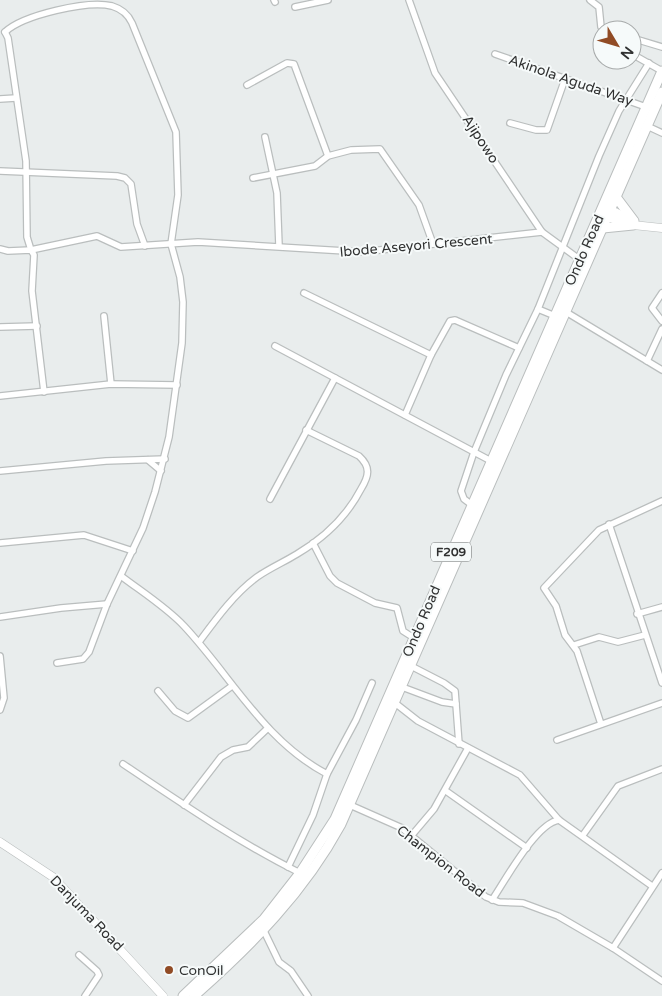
<svg xmlns="http://www.w3.org/2000/svg" width="662" height="996" viewBox="0 0 662 996" font-family="'Varela Round',sans-serif">
	<style>
		.lines { fill: none; stroke-linecap: round; stroke-linejoin: round }
		.street-casing { stroke: #babebe; stroke-width: 8 }
		.secondary-casing { stroke: #babebe; stroke-width: 9 }
		.primary-casing { stroke: #babebe; stroke-width: 11 }
		.street { stroke: #fff; stroke-width: 5.5 }
		.secondary { stroke: #fff; stroke-width: 8 }
		.primary { stroke: #fff; stroke-width: 9 }
		.poi-dot { fill: #914b25; stroke: #f6fafa; stroke-width: 2 }
		.labels { text-anchor: middle; stroke-width: 4; stroke-linejoin: round; paint-order: stroke }
		.shield { fill: #f6fafa; stroke: #6b6d6d; stroke-width: 1 }
		.shield-label { font-size: 12px; font-weight: bold; fill: #303131 }
		.street-label { font-size: 14px; fill: #303131; stroke: #f6fafa }
		.poi-label { font-size: 14px; fill: #303131; stroke: #f6fafa; text-anchor: start }
	</style>
	<rect width="100%" height="100%" fill="#e9eded"/>
	<g class="lines">
		<defs>
			<g id="street">
				<path d="M274 0 275 2"/>
				<path d="M409 0 435 73 542 232 579 259"/>
				<path d="M590 0 599 7 601 27 605 30"/>
				<path d="M295 7 328 0"/>
				<path d="M5 32C23 15 88 0 112 6 122 9 128 14 132 23L176 132 178 195 171 244 180 277 183 302 182 343 169 437 155 492 143 528 107 604 89 652 83 659 57 663"/>
				<path d="M5 32 8 38 26 161 27 237 31 250 97 236 121 247 198 242 362 252 542 232"/>
				<path d="M632 38 662 47"/>
				<path d="M495 54 646 107"/>
				<path d="M632 54 662 71"/>
				<path d="M247 85 287 63 294 64 328 156"/>
				<path d="M0 99 16 98"/>
				<path d="M510 123 536 130H547L565 79"/>
				<path d="M647 126 662 133"/>
				<path d="M265 137 277 193 279 246"/>
				<path d="M0 171 117 176 125 178 131 184 137 224 145 246"/>
				<path d="M253 178 315 166 328 156 351 150 380 149 419 205 433 244"/>
				<path d="M0 249 8 251 31 250 34 255 32 291 44 392"/>
				<path d="M304 293 431 355"/>
				<path d="M662 293 652 308 662 321"/>
				<path d="M538 309 555 316"/>
				<path d="M566 312 662 370"/>
				<path d="M104 316 111 384"/>
				<path d="M0 327 37 326"/>
				<path d="M275 346 491 461"/>
				<path d="M647 361 662 329"/>
				<path d="M0 396 111 384 177 385"/>
				<path d="M405 415 431 355 450 321 455 320 519 348"/>
				<path d="M148 460 161 471"/>
				<path d="M0 471 106 461 165 459"/>
				<path d="M270 499 335 378"/>
				<path d="M472 505 464 499 461 491 474 452 506 375 538 309 599 156 619 111 649 63"/>
				<path d="M609 524 662 683"/>
				<path d="M0 543 84 535 133 551"/>
				<path d="M313 543 330 576 337 583 375 603 397 608 403 631 414 638"/>
				<path d="M121 576C142 592 166 607 184 626 231 676 264 741 327 774"/>
				<path d="M637 614 662 607"/>
				<path d="M0 617 61 608 107 604"/>
				<path d="M199 642C216 619 234 594 257 577 270 568 284 562 297 554 324 538 347 516 361 489 369 476 371 467 359 456L306 430"/>
				<path d="M574 645 599 637 618 642 645 635"/>
				<path d="M0 656 4 698 0 710"/>
				<path d="M411 666 444 683 455 691 459 744"/>
				<path d="M402 687 442 702 456 704"/>
				<path d="M158 691 175 711 188 718 232 686"/>
				<path d="M395 703 418 721 520 775 559 820 652 886"/>
				<path d="M601 724 577 651 565 635 556 606 544 588 599 530 662 501"/>
				<path d="M557 740 662 703"/>
				<path d="M123 764C181 803 238 842 300 873"/>
				<path d="M446 791 527 848"/>
				<path d="M184 805 221 757 233 750 248 747 268 728"/>
				<path d="M350 805 402 828 486 897 499 902 523 903 558 916 613 948 662 981"/>
				<path d="M412 835 434 809 468 748"/>
				<path d="M583 835 618 786 662 769"/>
				<path d="M288 867 313 815 327 774 356 720 372 683"/>
				<path d="M492 900C505 881 536 823 559 820"/>
				<path d="M264 931 279 962 291 971 308 996"/>
				<path d="M613 948 662 873"/>
				<path d="M79 955 97 971 99 975 85 996"/>
			</g>
			<g id="secondary">
				<path d="M606 208 634 221"/>
				<path d="M603 216 633 225 662 228"/>
				<path d="M0 842 53 877 163 996"/>
			</g>
			<g id="primary">
				<path d="M616 197 634 221"/>
				<path d="M603 228 633 225"/>
				<path d="M183 996 264 919 300 873 335 819 662 71"/>
				<path d="M194 996C252 945 304 892 341 824L662 92"/>
			</g>
		</defs>
		<use href="#street" class="street-casing"/>
		<use href="#secondary" class="secondary-casing"/>
		<use href="#primary" class="primary-casing"/>
		<use href="#street" class="street"/>
		<use href="#secondary" class="secondary"/>
		<use href="#primary" class="primary"/>
	</g>
	<circle class="poi-dot" cx="169" cy="970" r="5"/>
	<g class="labels">
		<rect class="shield" x="431" y="542.5" width="40" height="19" rx="4"/>
		<g class="shield-label">
			<text x="451" y="556">F209</text>
		</g>
		<g class="street-label">
			<text transform="translate(571 80) rotate(19)" y="5">Akinola Aguda Way</text>
			<text transform="translate(481 139) rotate(57)" y="5">Ajipowo</text>
			<text transform="translate(416 245) rotate(-5)" y="5">Ibode Aseyori Crescent</text>
			<text transform="translate(584 250) rotate(-66)" y="5">Ondo Road</text>
			<text transform="translate(421 621) rotate(-67)" y="5">Ondo Road</text>
			<text transform="translate(441 861) rotate(38)" y="5">Champion Road</text>
			<text transform="translate(87 913) rotate(46)" y="5">Danjuma Road</text>
		</g>
		<g class="poi-label">
			<text x="179" y="975">ConOil</text>
		</g>
	</g>
	<g transform="translate(617 45) rotate(128)"><circle r="24" fill="#f6fafa" stroke="#a7aaaa"/>
	<path d="M0-4L9 19L0 12L-9 19Z" fill="#914b25"/>
	<text y="-8" font-size="14" font-weight="bold" text-anchor="middle" fill="#303131">N</text>
	</g>
</svg>
